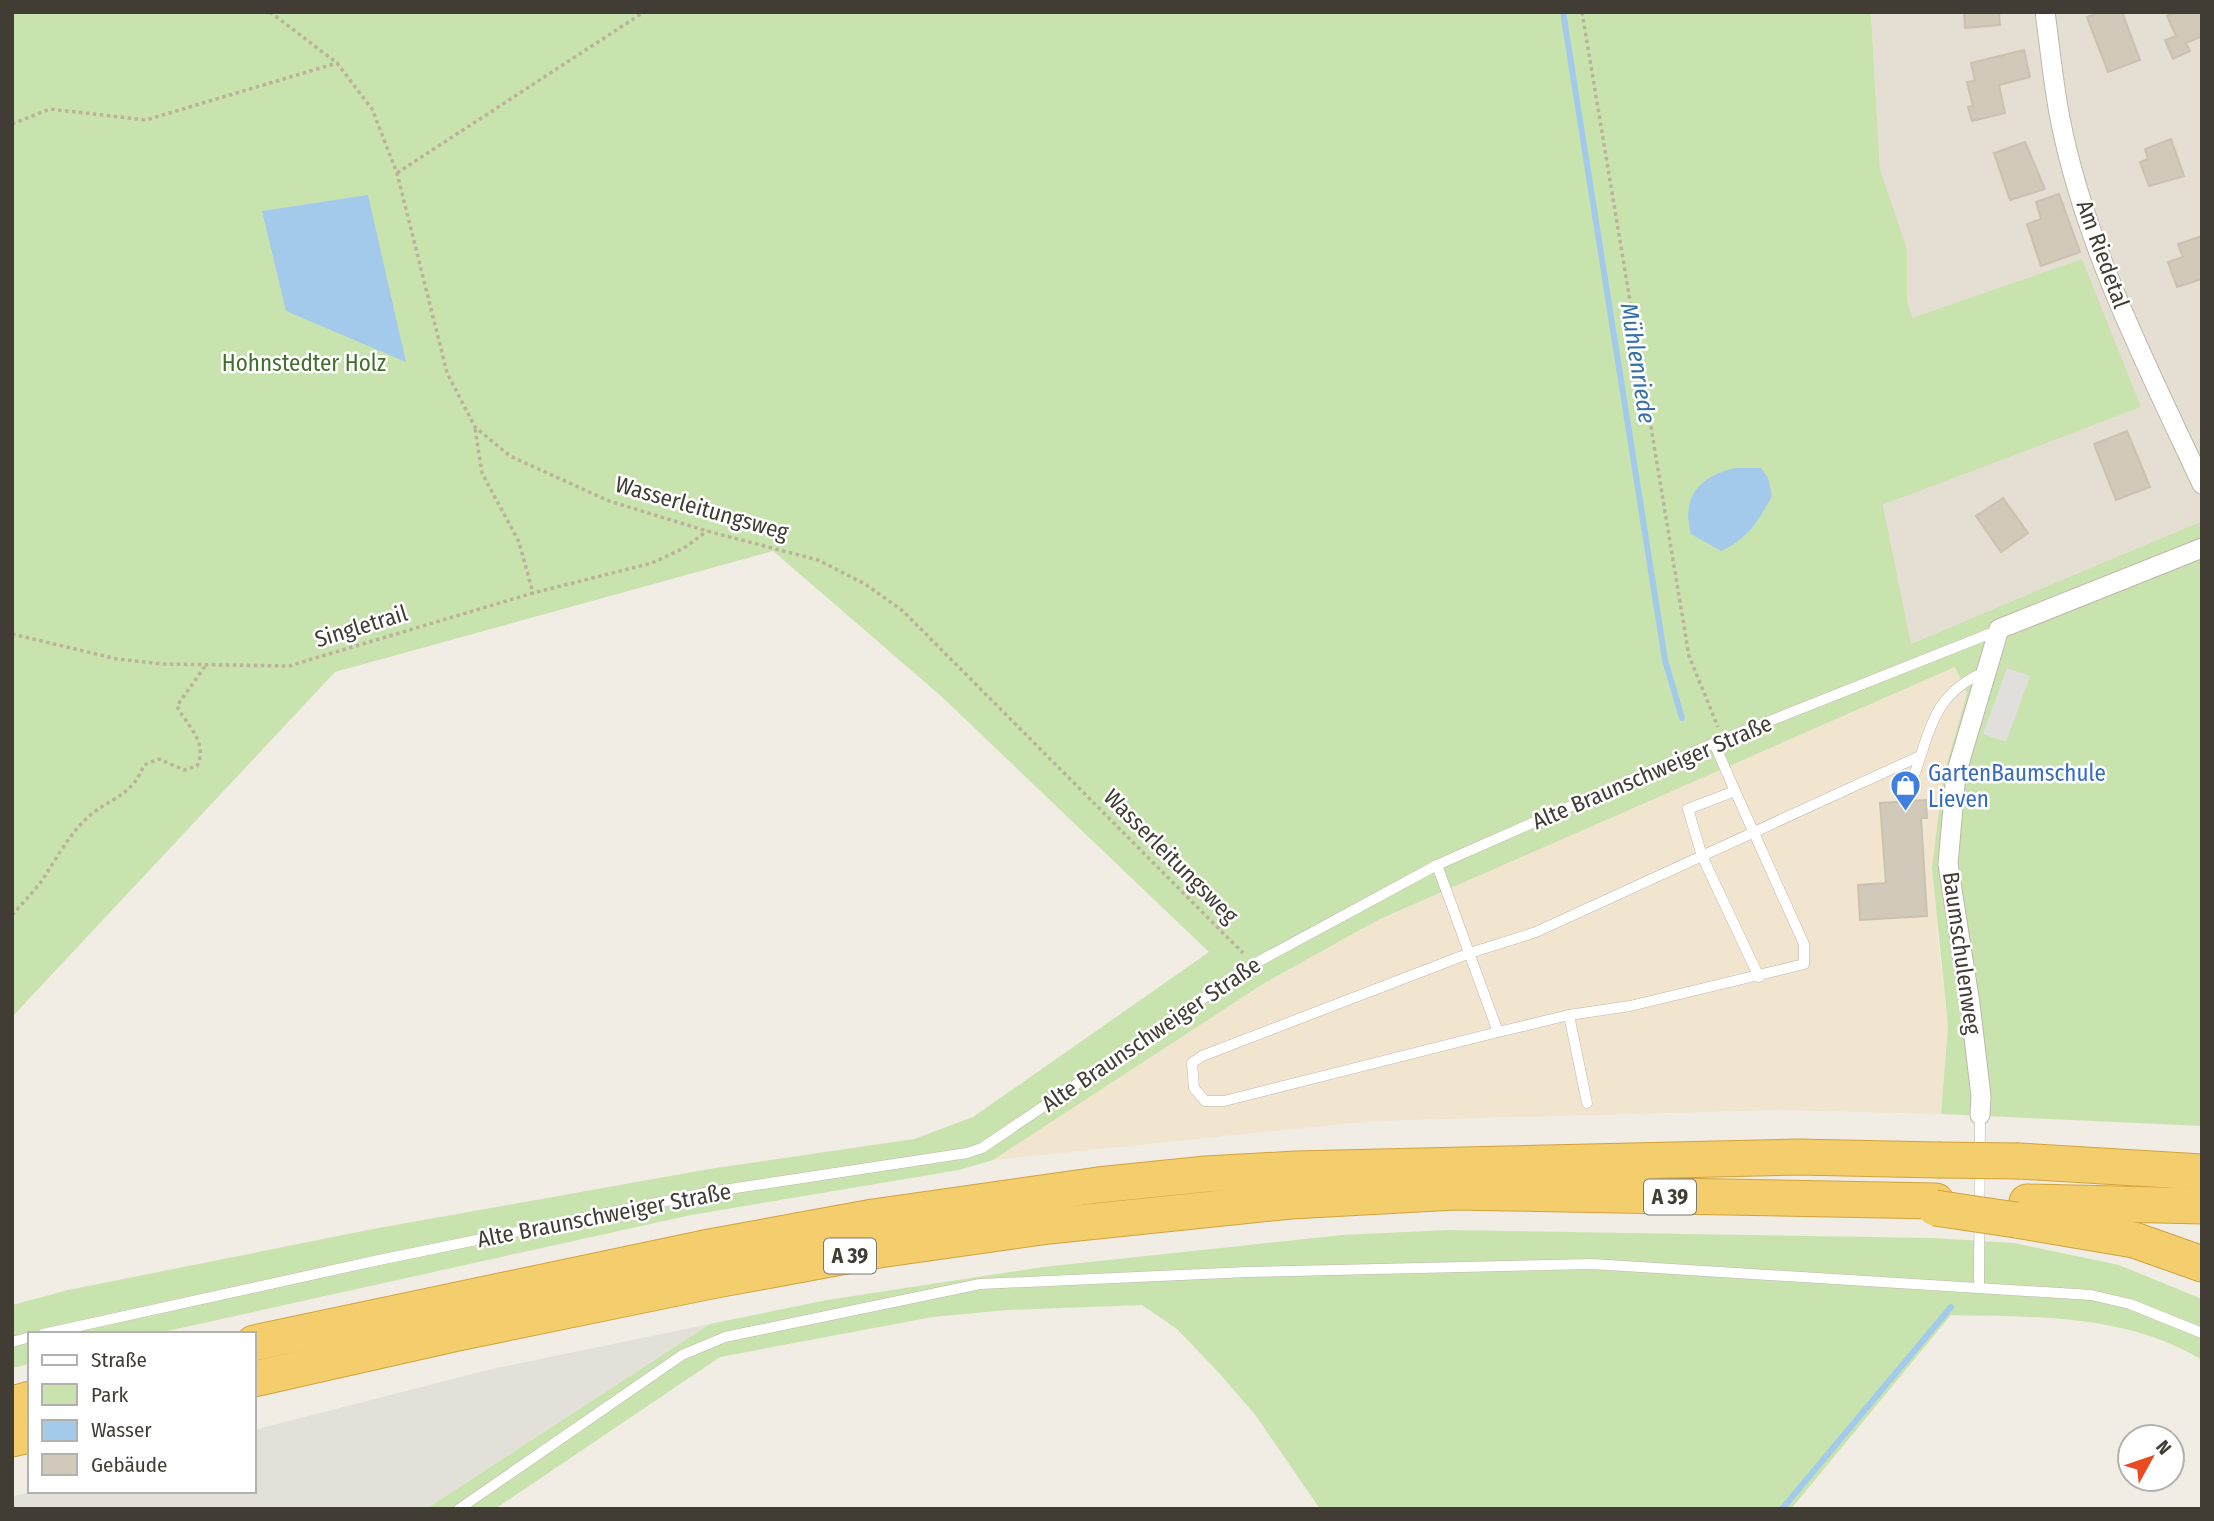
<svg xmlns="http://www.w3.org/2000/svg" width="2214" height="1521" viewBox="0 0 2214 1521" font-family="'Fira Sans Condensed',sans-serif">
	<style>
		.residential { fill: #e4dfd2 }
		.commercial { fill: #f2e5d0 }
		.industrial { fill: #e3dfd9 }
		.green { fill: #c9e3af }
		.parking { fill: #e1dfdc }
		.water { fill: #a3caea }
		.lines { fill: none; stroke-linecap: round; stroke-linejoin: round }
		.stream { stroke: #a3caea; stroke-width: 6 }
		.building { fill: #d1c9ba; stroke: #cbc1ae; stroke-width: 2 }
		.lane-casing { stroke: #beb8aa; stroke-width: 11 }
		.street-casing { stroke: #beb8aa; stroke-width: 21 }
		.highway-casing { stroke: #d2a23d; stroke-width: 37 }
		.path { stroke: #bcb199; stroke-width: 3.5; stroke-dasharray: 3.5 3.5; stroke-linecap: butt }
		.lane { stroke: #fff; stroke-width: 10 }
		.street { stroke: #fff; stroke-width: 19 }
		.highway { stroke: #f4cd6c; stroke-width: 35 }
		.highway-bridge-casing { stroke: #d2a23d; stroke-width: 37; stroke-linecap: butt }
		.highway-bridge { stroke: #f4cd6c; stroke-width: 35 }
		.labels { text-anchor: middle; stroke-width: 5; stroke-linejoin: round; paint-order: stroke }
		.shield { fill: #fff; stroke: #7b7771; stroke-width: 2 }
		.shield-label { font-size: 21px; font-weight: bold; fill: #423d34 }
		.street-label { font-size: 23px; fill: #423d34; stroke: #fff }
		.park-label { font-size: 23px; fill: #426f2c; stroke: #fff }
		.shop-label { font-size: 23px; fill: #366cbe; stroke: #fff; text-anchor: start }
		.water-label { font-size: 24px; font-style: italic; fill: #3671a6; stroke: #fff }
	</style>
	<rect width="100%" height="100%" fill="#f1ede4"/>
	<path class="residential" d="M1871 12H2202V521L1911 645 1883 505 2140 407 1881 329 1880 170Z"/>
	<path class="commercial" d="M1955 666 1967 693 1943 777 1937 932 1948 1026 1941 1114 1778 1110 1373 1121 993 1160 1263 984 1378 920Z"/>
	<path class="industrial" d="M710 1324 426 1509H12V1497L32 1491H254V1430L492 1369Z"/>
	<g class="green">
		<path d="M12 12H1871L1880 170 1907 249V301L1912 318 2082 259 2141 407 1883 505 1911 644 2202 521V1126L1941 1114 1948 1026 1932 868 1943 777 1967 693 1955 667 1378 920 1263 984 993 1160 959 1170 691 1215 154 1334H30V1364L12 1368V1305L68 1290 373 1229 709 1169 914 1139 973 1117 1209 952 941 696 773 551 335 672 12 1017Z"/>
		<path d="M1447 1230 1933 1238 2014 1243 2119 1265 2202 1299V1360C2126 1314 2036 1317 1951 1315L1791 1509H1320L1256 1416 1220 1374 1177 1329 1142 1305 1007 1310 933 1317 720 1357 495 1509H426L710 1324 827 1300 1043 1267 1342 1235Z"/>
	</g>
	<path class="parking" d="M2007 668 2030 676 2006 742 1983 734Z"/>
	<g class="water">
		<path d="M368 195 406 362 286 311 262 211Z"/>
		<path d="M1735 468H1761L1768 478 1772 496C1759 520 1747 540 1721 551L1691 534C1681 496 1699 477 1735 468Z"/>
	</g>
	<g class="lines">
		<g class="stream">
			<path d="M1563 12 1665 660 1682 718"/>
			<path d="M1782 1509 1951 1307"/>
		</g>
	</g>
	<g class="building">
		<path d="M1964 12H1999L2000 25 1965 28Z"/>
		<path d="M2100 12H2122L2140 60 2108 72 2087 17Z"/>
		<path d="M2176 12H2202V36L2186 43 2190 51 2173 59 2165 40 2176 36 2167 16Z"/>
		<path d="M2024 50 2030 77 1999 85 2005 113 1972 121 1968 107 1973 106 1967 82 1975 81 1971 63Z"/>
		<path d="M2171 139 2184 176 2149 186 2140 162 2148 159 2145 149Z"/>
		<path d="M2025 142 2045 189 2010 200 1994 153Z"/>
		<path d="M2059 194 2080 252 2041 266 2027 224 2041 219 2036 202Z"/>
		<path d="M2202 236V279L2177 287 2168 262 2183 257 2178 244Z"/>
		<path d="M2127 431 2150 487 2116 500 2094 444Z"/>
		<path d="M2003 498 2028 533 2001 552 1976 516Z"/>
		<path d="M1926 800 1927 818H1921L1927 916 1860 920 1858 885 1886 883 1880 803Z"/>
	</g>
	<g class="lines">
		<defs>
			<g id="lane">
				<path d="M1714 743 1735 791 1688 809 1702 856 1759 977"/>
				<path d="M1905 789C1915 777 1916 770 1921 755 1934 712 1944 690 1986 671"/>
				<path d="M1735 791 1804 944V964L1630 1006 1569 1015 1498 1032 1224 1101H1205L1194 1088 1192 1063 1202 1056 1470 953 1536 932 1920 756"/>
				<path d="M1437 865 1498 1032"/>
				<path d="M1569 1015 1587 1103"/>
				<path d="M1979 1286 1980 1115"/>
				<path d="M43 1334 379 1260 710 1192 967 1153 982 1148 1254 964 1437 865 1714 743 1999 630"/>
				<path d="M12 1342 30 1337"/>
				<path d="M459 1509 682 1355 725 1337 980 1284 1247 1272 1592 1264 2091 1295 2130 1304 2202 1333"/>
			</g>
			<g id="street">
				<path d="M2045 12C2050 47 2053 83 2060 118 2084 244 2148 368 2202 484"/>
				<path d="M1980 1115 1981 1096 1970 1004 1948 864 1956 774 1999 629 2202 548"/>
			</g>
			<g id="highway">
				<path d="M2019 1161 2202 1172"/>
				<path d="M2027 1202 2202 1206"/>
				<path d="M2016 1220 2134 1240 2202 1264"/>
				<path d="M254 1343 704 1248 873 1217 1098 1185 1206 1174 1296 1169 1797 1157 1938 1160"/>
				<path d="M254 1379 458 1333 711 1281 879 1250 1049 1226 1291 1201 1455 1192 1936 1201"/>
				<path d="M12 1404 30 1399"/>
				<path d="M12 1439 30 1435"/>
			</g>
		</defs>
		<use href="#lane" class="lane-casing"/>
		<use href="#street" class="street-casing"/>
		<use href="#highway" class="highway-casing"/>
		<g class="path">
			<path d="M270 12 337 63 372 109 397 173 447 373 475 427 510 456 609 501 707 531 818 560 865 584 903 611 1243 953"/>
			<path d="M1582 12 1689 656 1718 727"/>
			<path d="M12 124 50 109 146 120 337 63"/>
			<path d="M397 173 644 12"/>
			<path d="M475 429 482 473 519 542 533 593"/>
			<path d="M12 634 117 659 163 664 289 666 533 593 652 563 684 548 707 531"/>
			<path d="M12 915C22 904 32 893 41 882 57 858 71 830 94 812 118 795 132 794 144 765L159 759 184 770 197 766C209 742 186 725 177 706L205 666"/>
		</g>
		<use href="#lane" class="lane"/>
		<use href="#street" class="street"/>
		<use href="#highway" class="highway"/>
		<defs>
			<g id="highway-bridge">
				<path d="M1938 1160 2019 1161"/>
				<path d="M1935 1208 2016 1220"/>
			</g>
		</defs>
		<use href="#highway-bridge" class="highway-bridge-casing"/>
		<use href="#highway-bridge" class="highway-bridge"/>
	</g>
	<defs>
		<symbol id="shop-pin" viewBox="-11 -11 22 30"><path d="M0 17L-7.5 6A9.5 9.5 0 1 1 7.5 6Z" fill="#3f7fe0" stroke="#fff"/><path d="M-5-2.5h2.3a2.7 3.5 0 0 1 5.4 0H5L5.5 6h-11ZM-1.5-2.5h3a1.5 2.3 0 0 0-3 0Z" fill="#fff"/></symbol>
	</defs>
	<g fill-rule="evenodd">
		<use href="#shop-pin" x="1888" y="768" width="35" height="47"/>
	</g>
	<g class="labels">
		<g class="shield">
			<rect x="1644" y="1179.5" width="52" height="35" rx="5"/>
			<rect x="824" y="1238.5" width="52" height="35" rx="5"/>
		</g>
		<g class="shield-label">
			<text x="1670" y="1204">A 39</text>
			<text x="850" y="1263">A 39</text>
		</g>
		<g class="street-label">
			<text transform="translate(2103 254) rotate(70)" y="8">Am Riedetal</text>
			<text transform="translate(702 508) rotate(16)" y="8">Wasserleitungsweg</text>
			<text transform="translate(361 626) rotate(-17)" y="8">Singletrail</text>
			<text transform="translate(1652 772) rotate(-23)" y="8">Alte Braunschweiger Straße</text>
			<text transform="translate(1171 856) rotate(45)" y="8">Wasserleitungsweg</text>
			<text transform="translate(1962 953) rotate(82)" y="8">Baumschulenweg</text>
			<text transform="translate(1151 1034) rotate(-34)" y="8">Alte Braunschweiger Straße</text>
			<text transform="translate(604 1215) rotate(-11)" y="8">Alte Braunschweiger Straße</text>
		</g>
		<g class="park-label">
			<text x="304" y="371">Hohnstedter Holz</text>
		</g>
		<g class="shop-label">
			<text x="1928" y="781">GartenBaumschule<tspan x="1928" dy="26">Lieven</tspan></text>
		</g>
		<g class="water-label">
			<text transform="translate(1638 363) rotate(81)" y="8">Mühlenriede</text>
		</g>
	</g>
	<rect width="2214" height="1521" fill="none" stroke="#423d34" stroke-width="28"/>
	<rect x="28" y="1332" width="228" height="161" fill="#ffffff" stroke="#b3b1ae" stroke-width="2"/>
	<rect x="42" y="1355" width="35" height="10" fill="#ffffff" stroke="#b3b1ae" stroke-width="2"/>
	<text x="91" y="1367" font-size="21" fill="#423d34">Straße</text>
	<rect x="42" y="1384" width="35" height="21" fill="#c9e3af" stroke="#b3b1ae" stroke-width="2"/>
	<text x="91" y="1402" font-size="21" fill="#423d34">Park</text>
	<rect x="42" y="1420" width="35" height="21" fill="#a3caea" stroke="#b3b1ae" stroke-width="2"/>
	<text x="91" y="1437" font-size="21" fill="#423d34">Wasser</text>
	<rect x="42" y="1454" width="35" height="21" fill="#d1c9ba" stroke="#b3b1ae" stroke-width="2"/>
	<text x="91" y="1472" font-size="21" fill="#423d34">Gebäude</text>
	<g transform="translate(2151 1458) rotate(50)"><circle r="33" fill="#ffffff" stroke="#b3b1ae" stroke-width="2"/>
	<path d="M0-5L12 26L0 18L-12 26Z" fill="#eb4920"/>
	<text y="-10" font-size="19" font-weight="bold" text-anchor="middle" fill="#423d34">N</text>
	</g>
</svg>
